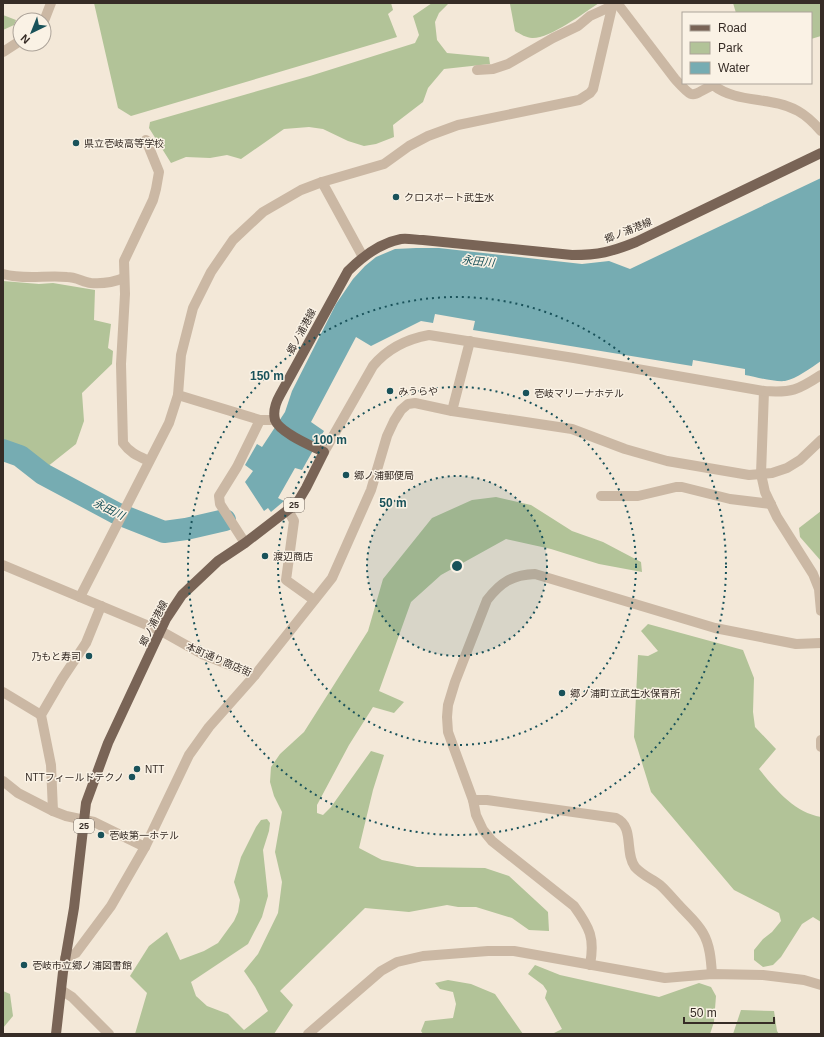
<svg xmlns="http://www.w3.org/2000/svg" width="824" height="1037" viewBox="0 0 824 1037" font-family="Helvetica,'Noto Sans JP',sans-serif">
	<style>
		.green { fill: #b2c398 }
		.water { fill: #76acb2 }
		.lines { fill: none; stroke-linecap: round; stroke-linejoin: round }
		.river { stroke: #76acb2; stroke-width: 22 }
		.minor { stroke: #cbb8a4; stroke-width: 10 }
		.major { stroke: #796456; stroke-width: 10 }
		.ring { fill: none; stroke: #19525a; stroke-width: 2; stroke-dasharray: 2 4 }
		.poi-dot { fill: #19525a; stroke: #faf2e5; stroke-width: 1.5 }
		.labels { text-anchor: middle; stroke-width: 3; stroke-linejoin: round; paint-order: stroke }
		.shield { fill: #faf2e5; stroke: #71675f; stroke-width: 1 }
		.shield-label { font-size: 9px; font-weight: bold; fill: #362c26 }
		.poi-label { font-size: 10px; fill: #362c26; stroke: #faf2e5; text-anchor: start }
		.street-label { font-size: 10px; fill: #362c26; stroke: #faf2e5 }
		.water-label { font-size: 11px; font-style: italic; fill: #19525a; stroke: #faf2e5 }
		.centre { fill: #19525a; stroke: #faf2e5; stroke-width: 2 }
		.ring-label { font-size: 12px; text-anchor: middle; font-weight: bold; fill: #19525a; stroke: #faf2e5; stroke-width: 3; stroke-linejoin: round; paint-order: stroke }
	</style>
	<rect width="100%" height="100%" fill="#f3e8d8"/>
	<g class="green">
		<path d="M94 3H391L393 10 388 14 397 37 131 116 118 108Z"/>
		<path d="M432 3H468L448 4 439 13 435 22 437 40 447 53 489 57 490 64 444 69 428 88 423 102 393 125 394 137 376 144 364 146 348 141 323 129 309 127 284 129 241 159 227 155 210 158 186 157 171 163 149 128 150 122 310 76 415 43 419 35 413 16Z"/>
		<path d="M491 3H599C584 13 549 39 532 38 527 38 520 34 515 31L510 4Z"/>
		<path d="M733 3H821V36L811 39V13H736Z"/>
		<path d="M3 15 16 20 14 25 3 30Z"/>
		<path d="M3 281 39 284 53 283 95 290 94 320 111 324 108 348 113 351 112 364 82 393 84 421 76 444 47 467 32 458 3 445Z"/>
		<path d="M496 497 531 505 572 531 603 542 641 562 642 572 599 564 551 549 506 539 441 575 411 602 379 691 404 702 394 713 373 707 349 745 317 805V813L323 815 331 807 371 751 384 755 373 790 359 848 382 860 417 867 485 868 509 876 548 912 549 931 529 930 512 918 476 907H458L447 905 409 912 365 908 280 991 293 1005 274 1034H135L147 993 130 976 149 946 167 932 180 960 204 951 218 943 234 921 238 912 240 900 234 882 241 857 256 827 261 820 267 819 270 823 269 831 263 850 268 896 262 917 248 944 191 982 196 996 207 1006 228 1014 244 1030 268 1011 255 987 244 971 258 954 278 913 282 882 275 852 282 812 274 796 270 782 271 767 280 754 304 732 368 631 383 579 432 518 472 500Z"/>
		<path d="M821 511V561L800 537 799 528Z"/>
		<path d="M648 624 743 650 754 678 753 712 755 727 776 749 759 769C776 790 794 812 821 817V922L813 917 802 924 781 957 773 965 763 967 754 960V950L763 939 772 932 781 921 779 913 734 890 651 792 634 737 638 655 648 656 658 651 641 631Z"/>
		<path d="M535 965 560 975 659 997 699 983 711 987 716 996 714 1022 710 1034H552L562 1029 545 998 547 991 543 985 528 974Z"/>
		<path d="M448 980 471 984 495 994 523 1034H423L421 1031 425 1021 453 1018 456 1004 453 992 440 989 435 983Z"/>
		<path d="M3 991 10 994 13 1016 3 1028Z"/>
		<path d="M741 1010 774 1011 777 1031 779 1034H733Z"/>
	</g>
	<path class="water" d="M821 178V361C812 367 796 379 785 381 774 382 756 377 745 375V369L693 360 692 366 473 330 475 321 435 314 433 323 421 321 371 346 356 337 311 422 324 431 302 470 295 468 278 498 284 501 271 512 268 508 264 511 245 482 253 471 245 465 257 444 262 447 285 412 292 391 336 304 353 279 365 266 376 257 395 249 416 248H439L582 264 609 261 630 269Z"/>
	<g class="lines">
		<path class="river" d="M3 450 20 456 43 474 116 513 164 532 186 529 225 520"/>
		<g class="minor">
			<path d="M617 3 675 79C695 101 690 96 713 85 737 104 771 96 798 111 807 116 814 123 821 131"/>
			<path d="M44 21 51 3"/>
			<path d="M3 52 20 41"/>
			<path d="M477 70 493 69 508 64 553 38 578 26 590 16 612 6"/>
			<path d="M146 140 159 172 156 189 153 200 124 261 125 294 121 364 123 443C130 453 138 456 149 461"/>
			<path d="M322 182 363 257"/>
			<path d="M3 274C24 280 46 275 67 277 76 277 83 282 91 283 103 284 114 282 124 278"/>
			<path d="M764 391 761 474 765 492 777 517 813 574 819 589 821 611"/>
			<path d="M178 395 260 420H275"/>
			<path d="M452 411 470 341"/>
			<path d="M324 452 373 366C388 348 407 339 429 335L574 358 764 391C792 393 798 390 821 375"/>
			<path d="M601 496H638L676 487H682L730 499 771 504"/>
			<path d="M288 510 294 521 286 580 314 600"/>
			<path d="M245 543 220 504 219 496 237 467 260 420"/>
			<path d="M3 565 161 631 202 654 255 675"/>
			<path d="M80 597 169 423 178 395 181 355 193 308 211 272 233 240 263 212 301 190 322 182 384 164 409 146 428 136 458 125 579 100 590 93 593 89 613 3"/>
			<path d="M3 692 41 715"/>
			<path d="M821 740V747"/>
			<path d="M3 781 18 793 53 811 66 816 94 822 145 847"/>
			<path d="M473 800H487L616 818C635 827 624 852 635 867 642 875 652 879 660 885 667 891 673 899 679 905 687 914 697 922 703 933 710 945 711 960 712 974"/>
			<path d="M53 811 51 765 41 715 62 679 86 643 101 606"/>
			<path d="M65 958 76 953 111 906 145 847 189 755 209 727 255 675 332 578 371 490 387 436 394 421 401 410 408 404 415 403 452 411 572 429 625 449 667 461 749 475 772 473 787 468 800 460 821 440"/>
			<path d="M590 965C595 938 590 928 574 906L492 841 483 830 476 815 473 800 448 732 447 717 448 705 455 682 487 600C501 582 512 575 535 574L715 628 796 644 821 643"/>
			<path d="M61 990 72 997 109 1034"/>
			<path d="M308 1034 381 971 397 962 423 956 488 951H514L665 978 712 974 763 975 804 980 821 985"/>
		</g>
		<path class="major" d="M56 1034 63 972 74 908 86 803 108 743 166 619 182 595 218 561 245 543 297 503 306 488 324 452C312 446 280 433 275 420 273 412 276 402 280 395L348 271C363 256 380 243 401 239 408 238 416 240 423 240L572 255C599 255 611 252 636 242L821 153"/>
	</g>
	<circle cx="457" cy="566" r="90" fill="#19525a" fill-opacity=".12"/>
	<g class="ring">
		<circle cx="457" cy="566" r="90"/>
		<circle cx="457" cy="566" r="179"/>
		<circle cx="457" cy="566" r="269"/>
	</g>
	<g class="poi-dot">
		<circle cx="76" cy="143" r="4"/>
		<circle cx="396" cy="197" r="4"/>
		<circle cx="390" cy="391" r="4"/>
		<circle cx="526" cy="393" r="4"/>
		<circle cx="346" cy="475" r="4"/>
		<circle cx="265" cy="556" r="4"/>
		<circle cx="89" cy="656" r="4"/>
		<circle cx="562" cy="693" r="4"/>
		<circle cx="137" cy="769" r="4"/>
		<circle cx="132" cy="777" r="4"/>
		<circle cx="101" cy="835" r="4"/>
		<circle cx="24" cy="965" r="4"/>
	</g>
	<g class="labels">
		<g class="shield">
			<rect x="284" y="498" width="20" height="14" rx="3"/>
			<rect x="74" y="819" width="20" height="14" rx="3"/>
		</g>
		<g class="shield-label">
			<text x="294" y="508">25</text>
			<text x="84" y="829">25</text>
		</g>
		<g class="poi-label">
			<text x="84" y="147">県立壱岐高等学校</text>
			<text x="404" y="201">クロスポート武生水</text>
			<text x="398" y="395">みうらや</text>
			<text x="534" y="397">壱岐マリーナホテル</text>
			<text x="354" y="479">郷ノ浦郵便局</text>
			<text x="273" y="560">渡辺商店</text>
			<text x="81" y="660" text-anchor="end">乃もと寿司</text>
			<text x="570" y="697">郷ノ浦町立武生水保育所</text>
			<text x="145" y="773">NTT</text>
			<text x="124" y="781" text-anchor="end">NTTフィールドテクノ</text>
			<text x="109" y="839">壱岐第一ホテル</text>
			<text x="32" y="969">壱岐市立郷ノ浦図書館</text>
		</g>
		<g class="street-label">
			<text transform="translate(628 230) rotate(-22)" y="4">郷ノ浦港線</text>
			<text transform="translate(301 331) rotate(-62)" y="4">郷ノ浦港線</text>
			<text transform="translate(153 623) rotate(-63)" y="4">郷ノ浦港線</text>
			<text transform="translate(219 659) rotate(23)" y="4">本町通り商店街</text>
		</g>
		<g class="water-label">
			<text transform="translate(478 261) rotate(6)" y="4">永田川</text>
			<text transform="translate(109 509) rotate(26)" y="4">永田川</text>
		</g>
	</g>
	<circle cx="457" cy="566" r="6" class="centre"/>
	<g class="ring-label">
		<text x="267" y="380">150 m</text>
		<text x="330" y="444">100 m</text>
		<text x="393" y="507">50 m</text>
	</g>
	<rect width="824" height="1037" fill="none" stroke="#362c26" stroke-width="8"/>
	<rect x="682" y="12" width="130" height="72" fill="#faf2e5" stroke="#aca399"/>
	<rect x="690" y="25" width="20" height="6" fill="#796456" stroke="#aca399"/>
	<text x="718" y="32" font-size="12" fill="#362c26">Road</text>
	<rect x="690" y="42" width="20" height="12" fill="#b2c398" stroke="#aca399"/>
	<text x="718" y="52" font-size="12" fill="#362c26">Park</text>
	<rect x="690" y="62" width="20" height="12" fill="#76acb2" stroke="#aca399"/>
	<text x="718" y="72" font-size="12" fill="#362c26">Water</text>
	<g transform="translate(32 32) rotate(223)"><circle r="19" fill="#faf2e5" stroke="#aca399"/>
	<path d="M0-3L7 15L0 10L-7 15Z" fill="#19525a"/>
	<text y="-6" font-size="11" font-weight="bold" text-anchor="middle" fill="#362c26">N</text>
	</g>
	<path d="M684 1017v6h90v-6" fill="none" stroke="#362c26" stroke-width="2"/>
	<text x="690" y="1017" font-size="12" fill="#362c26" stroke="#faf2e5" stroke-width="3" paint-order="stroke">50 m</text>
</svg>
